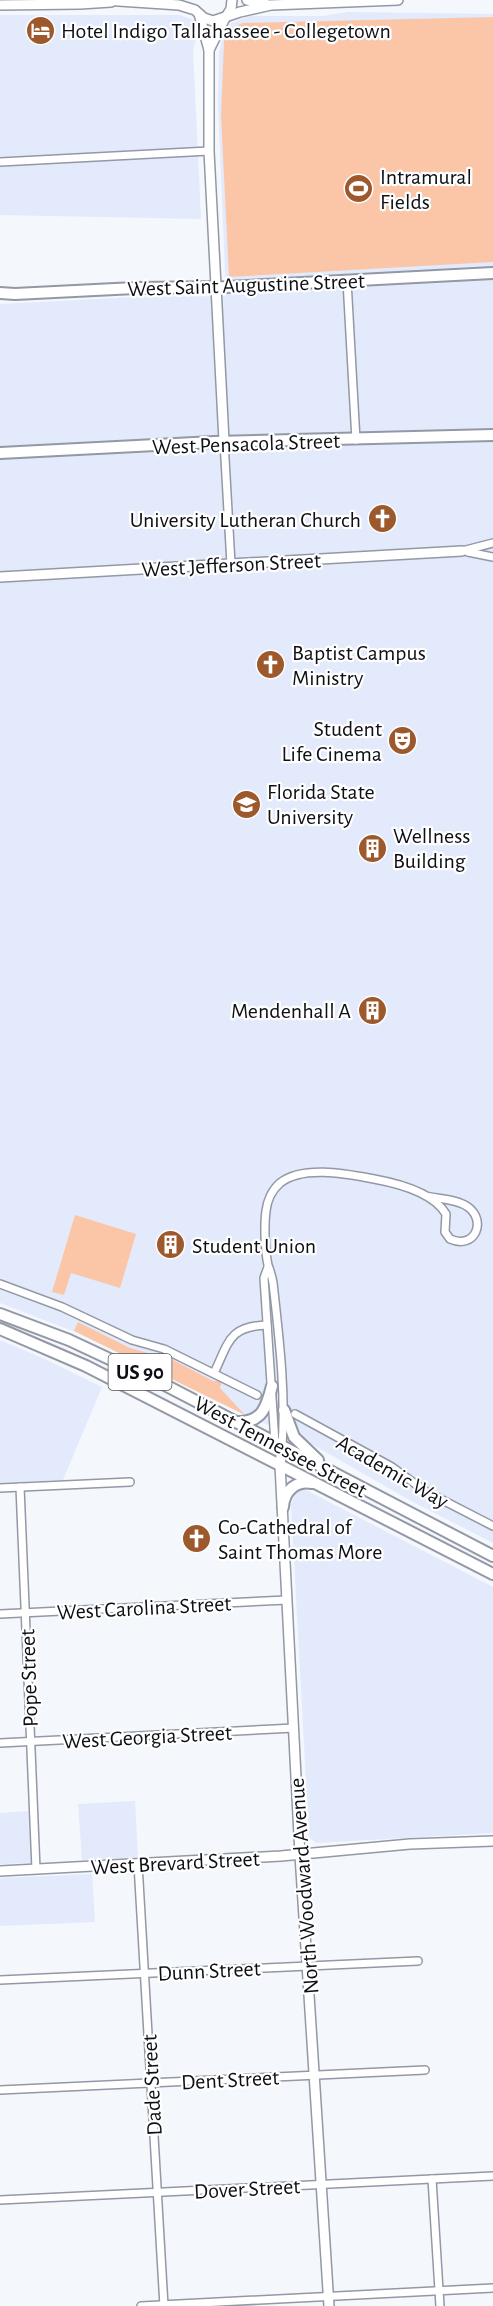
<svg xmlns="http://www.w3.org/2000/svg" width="493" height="2306" viewBox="0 0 493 2306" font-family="'Alegreya Sans',sans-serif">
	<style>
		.built { fill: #e3eafb }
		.green { fill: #fbc6a8 }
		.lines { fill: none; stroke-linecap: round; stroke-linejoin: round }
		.minor-tunnel { stroke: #d1d4d9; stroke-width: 7; stroke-dasharray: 7 3.5; stroke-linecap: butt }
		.minor-casing { stroke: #9398a5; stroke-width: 10 }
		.tertiary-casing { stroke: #9398a5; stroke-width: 12 }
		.secondary-casing { stroke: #9398a5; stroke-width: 14 }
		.primary-casing { stroke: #9398a5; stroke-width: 14 }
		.minor { stroke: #fff; stroke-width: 7 }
		.tertiary { stroke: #fff; stroke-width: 9 }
		.secondary { stroke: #fff; stroke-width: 10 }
		.primary { stroke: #fff; stroke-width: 10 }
		.labels { text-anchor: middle; stroke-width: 4.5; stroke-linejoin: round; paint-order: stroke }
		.shield { fill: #fff; stroke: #56575a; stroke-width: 1.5 }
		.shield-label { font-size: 21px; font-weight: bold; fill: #0d0f14 }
		.poi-label { font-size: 22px; fill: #0d0f14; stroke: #fff; text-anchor: start }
		.street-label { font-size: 22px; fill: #0d0f14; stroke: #fff }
	</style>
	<rect width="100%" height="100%" fill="#f4f7fc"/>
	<g class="built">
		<path d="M348 12 493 14V1543L411 1501 308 1442 245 1415 83 1335 0 1303V304L135 297 226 296 218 105 219 53 223 36 230 24 249 16H323Z"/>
		<path d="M0 15H179L195 20 198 33 193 50 201 219 0 215Z"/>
		<path d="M0 1340 47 1360 102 1387 63 1480 0 1483Z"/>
		<path d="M304 1489 493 1587V1833L316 1843 309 1837 291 1505 296 1492Z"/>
		<path d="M135 1801 138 1857 82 1860 78 1804Z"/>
		<path d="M29 1811 31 1863 0 1864V1813Z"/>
		<path d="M92 1874 95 1922 0 1926V1878Z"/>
	</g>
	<g class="green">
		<path d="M493 17V262L229 277 221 116 224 41 231 28 243 23Z"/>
		<path d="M75 1215 136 1234 120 1288 71 1273 64 1295 52 1292Z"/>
		<path d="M78 1322 130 1348 173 1360 213 1381H222L220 1388 245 1415 74 1331Z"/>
	</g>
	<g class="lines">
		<path class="minor-tunnel" d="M257 1395 295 1414"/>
		<defs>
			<g id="minor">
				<path d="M0 162 209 151"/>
				<path d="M347 281 356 440"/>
				<path d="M224 441 231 564"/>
				<path d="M462 551 493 543"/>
				<path d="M468 552 493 557"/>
				<path d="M268 1267 264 1278 275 1443"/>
				<path d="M0 1284 62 1307 132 1340 164 1349 257 1395"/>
				<path d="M214 1373C229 1342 229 1326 267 1325"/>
				<path d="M295 1414 392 1467 425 1491 493 1526"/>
				<path d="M282 1446C286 1392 279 1337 273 1283 272 1276 270 1271 268 1265 265 1252 264 1225 266 1211 267 1201 272 1190 280 1183 303 1165 347 1174 374 1179 396 1183 433 1192 446 1214L445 1232 450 1239C475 1250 487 1221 468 1207 457 1199 439 1199 426 1196"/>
				<path d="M20 1487 36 1869"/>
				<path d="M0 1488 130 1482"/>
				<path d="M0 1614 287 1600"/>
				<path d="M0 1743 294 1728"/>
				<path d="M138 1864 164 2306"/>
				<path d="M0 1980 418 1961"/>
				<path d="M0 2090 425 2070"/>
				<path d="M432 2179 440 2306"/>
				<path d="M0 2200 493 2176"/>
				<path d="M141 2306 493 2288"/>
			</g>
			<g id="tertiary">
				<path d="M104 0 179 5 195 10 204 18 213 21 240 12 271 5 398 0"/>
				<path d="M247 0 266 4"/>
				<path d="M0 5 80 4 111 2"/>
				<path d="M199 14 209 50V151L224 441"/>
				<path d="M226 17 231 9 232 0"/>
				<path d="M209 50 225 18"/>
				<path d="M0 577 462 551"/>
				<path d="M282 1446 280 1465 300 1855 329 2306"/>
				<path d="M0 1871 281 1856 410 1844 493 1841"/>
			</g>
			<g id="secondary">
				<path d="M0 293 15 294 135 288 226 287 493 273"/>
				<path d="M0 453 214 442 493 435"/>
			</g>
			<g id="primary">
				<path d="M0 1314 69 1340 165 1385 493 1556"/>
				<path d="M0 1329 86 1366 493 1574"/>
				<path d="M284 1410 294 1437 318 1460"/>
				<path d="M238 1422C262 1423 267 1406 272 1386"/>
				<path d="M283 1507C284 1491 296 1480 312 1483"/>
			</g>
		</defs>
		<use href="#minor" class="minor-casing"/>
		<use href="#tertiary" class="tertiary-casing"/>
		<use href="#secondary" class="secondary-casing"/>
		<use href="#primary" class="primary-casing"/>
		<use href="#minor" class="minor"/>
		<use href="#tertiary" class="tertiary"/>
		<use href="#secondary" class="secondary"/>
		<use href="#primary" class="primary"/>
	</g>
	<defs>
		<symbol id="hotel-disc" viewBox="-11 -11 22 22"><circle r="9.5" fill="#9d582c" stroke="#fff"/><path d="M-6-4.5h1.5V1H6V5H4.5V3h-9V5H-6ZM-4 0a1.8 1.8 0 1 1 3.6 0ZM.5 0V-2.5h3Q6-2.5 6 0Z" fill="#fff"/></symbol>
		<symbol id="stadium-disc" viewBox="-11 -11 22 22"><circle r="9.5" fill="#9d582c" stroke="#fff"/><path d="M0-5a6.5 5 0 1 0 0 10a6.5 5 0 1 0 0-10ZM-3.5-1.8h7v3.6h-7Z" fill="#fff"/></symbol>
		<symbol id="church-disc" viewBox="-11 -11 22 22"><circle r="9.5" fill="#9d582c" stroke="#fff"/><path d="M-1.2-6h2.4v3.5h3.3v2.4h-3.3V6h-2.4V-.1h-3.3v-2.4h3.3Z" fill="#fff"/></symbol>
		<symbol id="theatre-disc" viewBox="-11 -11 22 22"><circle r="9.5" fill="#9d582c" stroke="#fff"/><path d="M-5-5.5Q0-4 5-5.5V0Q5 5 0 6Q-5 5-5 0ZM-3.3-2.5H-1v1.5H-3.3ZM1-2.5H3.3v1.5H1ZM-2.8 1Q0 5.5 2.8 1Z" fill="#fff"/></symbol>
		<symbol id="university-disc" viewBox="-11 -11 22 22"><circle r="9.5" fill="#9d582c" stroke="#fff"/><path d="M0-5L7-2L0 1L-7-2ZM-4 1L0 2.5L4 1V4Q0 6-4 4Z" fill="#fff"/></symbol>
		<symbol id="building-disc" viewBox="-11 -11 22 22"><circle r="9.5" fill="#9d582c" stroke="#fff"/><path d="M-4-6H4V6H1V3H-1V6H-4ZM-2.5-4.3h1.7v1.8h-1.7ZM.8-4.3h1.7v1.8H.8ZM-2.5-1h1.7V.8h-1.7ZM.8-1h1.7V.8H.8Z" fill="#fff"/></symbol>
	</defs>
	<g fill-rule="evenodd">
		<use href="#hotel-disc" x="24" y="14" width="33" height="33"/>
		<use href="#stadium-disc" x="342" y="172" width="33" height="33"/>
		<use href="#church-disc" x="366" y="502" width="33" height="33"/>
		<use href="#church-disc" x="254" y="648" width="33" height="33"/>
		<use href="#theatre-disc" x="386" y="724" width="33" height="33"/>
		<use href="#university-disc" x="230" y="788" width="33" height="33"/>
		<use href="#building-disc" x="356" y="832" width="33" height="33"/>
		<use href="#building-disc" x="356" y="994" width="33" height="33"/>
		<use href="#building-disc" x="154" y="1228" width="33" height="33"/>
		<use href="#church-disc" x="180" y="1522" width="33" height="33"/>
	</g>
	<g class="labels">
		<rect class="shield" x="108.5" y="1354" width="63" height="36" rx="4.5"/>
		<g class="shield-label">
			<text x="140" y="1379">US 90</text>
		</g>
		<g class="poi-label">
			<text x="61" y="38">Hotel Indigo Tallahassee - Collegetown</text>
			<text x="380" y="184">Intramural<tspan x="380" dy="25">Fields</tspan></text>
			<text x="361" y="527" text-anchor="end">University Lutheran Church</text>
			<text x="292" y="660">Baptist Campus<tspan x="292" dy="25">Ministry</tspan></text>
			<text x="382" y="736" text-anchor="end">Student<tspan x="382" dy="25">Life Cinema</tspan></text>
			<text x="267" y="799">Florida State<tspan x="267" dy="25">University</tspan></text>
			<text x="393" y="843">Wellness<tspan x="393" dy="25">Building</tspan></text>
			<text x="351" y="1018" text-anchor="end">Mendenhall A</text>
			<text x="192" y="1253">Student Union</text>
			<text x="218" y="1534">Co-Cathedral of<tspan x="218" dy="25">Saint Thomas More</tspan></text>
		</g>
		<g class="street-label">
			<text transform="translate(246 284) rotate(-2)" y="8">West Saint Augustine Street</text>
			<text transform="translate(246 443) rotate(-2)" y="8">West Pensacola Street</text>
			<text transform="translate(231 564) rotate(-3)" y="8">West Jefferson Street</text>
			<text transform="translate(281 1446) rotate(28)" y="8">West Tennessee Street</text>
			<text transform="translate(393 1471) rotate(30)" y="8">Academic Way</text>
			<text transform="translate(144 1607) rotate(-3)" y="8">West Carolina Street</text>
			<text transform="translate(28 1678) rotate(-92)" y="8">Pope Street</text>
			<text transform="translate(147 1736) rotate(-3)" y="8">West Georgia Street</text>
			<text transform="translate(175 1862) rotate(-3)" y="8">West Brevard Street</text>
			<text transform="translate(303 1886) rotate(-94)" y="8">North Woodward Avenue</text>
			<text transform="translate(209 1970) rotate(-3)" y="8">Dunn Street</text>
			<text transform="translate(230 2079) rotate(-3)" y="8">Dent Street</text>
			<text transform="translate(151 2085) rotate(-93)" y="8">Dade Street</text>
			<text transform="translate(247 2188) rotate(-3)" y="8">Dover Street</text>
		</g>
	</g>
</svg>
